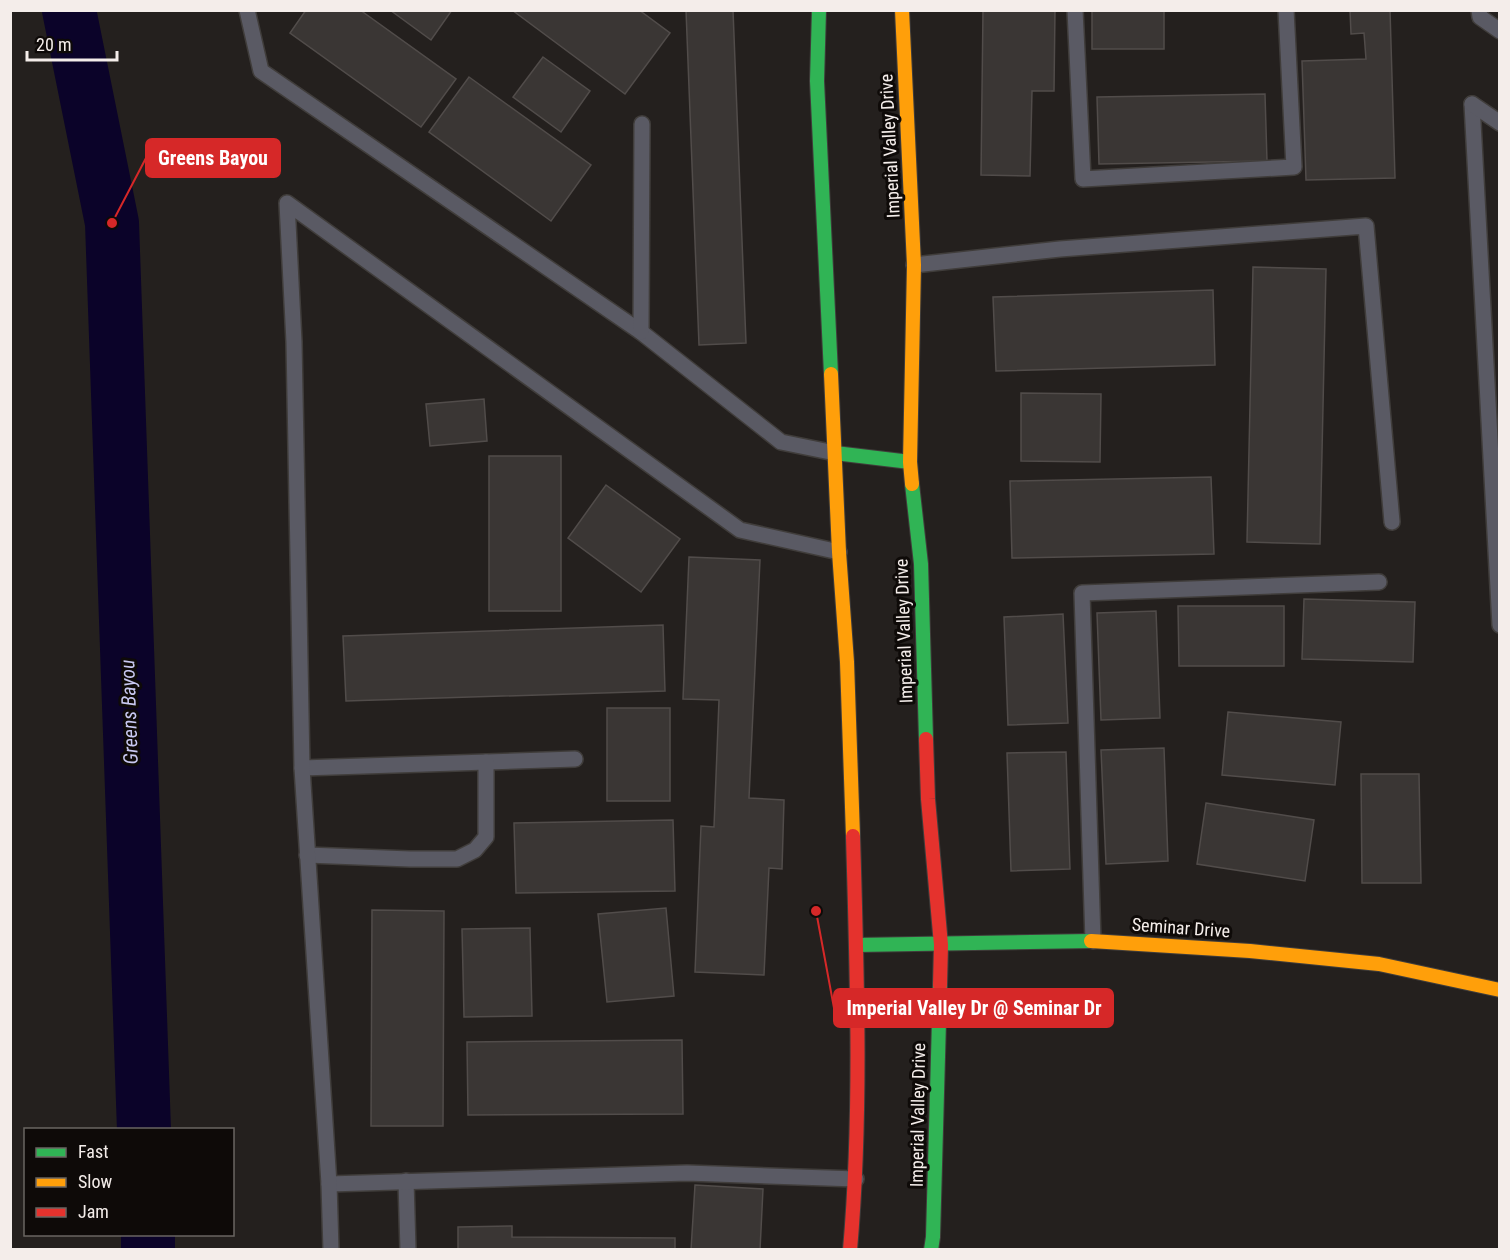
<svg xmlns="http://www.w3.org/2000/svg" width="1510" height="1260" viewBox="0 0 1510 1260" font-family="'Roboto Condensed',sans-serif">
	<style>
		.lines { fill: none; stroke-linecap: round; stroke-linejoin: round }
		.river { stroke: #0b0329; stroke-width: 54 }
		.building { fill: #3a3634; stroke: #514c4a; stroke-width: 1.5 }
		.lane-casing { stroke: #403d3b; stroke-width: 18 }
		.fast-casing { stroke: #403d3b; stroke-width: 16 }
		.slow-casing { stroke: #403d3b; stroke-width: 16 }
		.jam-casing { stroke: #403d3b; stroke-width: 16 }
		.lane { stroke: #5a5a64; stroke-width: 15 }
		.fast { stroke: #30b455; stroke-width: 14 }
		.slow { stroke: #ff9f0a; stroke-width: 14 }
		.jam { stroke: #e5322d; stroke-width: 14 }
		.labels { text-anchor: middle; stroke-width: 6; stroke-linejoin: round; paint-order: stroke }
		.street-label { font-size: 18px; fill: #f4edea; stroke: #0e0a08 }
		.water-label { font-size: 20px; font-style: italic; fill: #c8c8f1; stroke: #0e0a08 }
		.leader { fill: none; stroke: #d62828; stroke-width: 2 }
		.callout-dot { fill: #d62828; stroke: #0e0a08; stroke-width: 2 }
		.callout { fill: #d62828; stroke: #d62828; stroke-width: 2 }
		.callout-label { font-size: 20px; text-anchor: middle; font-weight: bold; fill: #fff }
	</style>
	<rect width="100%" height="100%" fill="#24201e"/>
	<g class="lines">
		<g class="river">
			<path d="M69 10 112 223 144 1130"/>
			<path d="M148 1234V1250"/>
		</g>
	</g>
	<g class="building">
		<path d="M306 10H360L456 79 421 127 290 33Z"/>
		<path d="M390 10H452L431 40Z"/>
		<path d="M512 10H639L670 33 625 94Z"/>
		<path d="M686 10H733L746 343 699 345Z"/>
		<path d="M983 10H1055L1054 91H1032L1030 176 981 175Z"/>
		<rect x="1092" y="10" width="72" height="39"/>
		<path d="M1350 10H1390L1395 178 1306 180 1302 61 1366 59 1364 33 1351 34Z"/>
		<path d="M543 57 590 91 561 132 513 97Z"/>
		<path d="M469 77 591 165 551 221 429 132Z"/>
		<path d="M1265 94 1267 161 1099 164 1097 97Z"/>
		<path d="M1253 267 1326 269 1320 544 1247 542Z"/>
		<path d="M1213 290 1215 365 996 371 993 297Z"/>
		<path d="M1021 393 1101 394 1100 462 1021 461Z"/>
		<path d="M484 399 487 441 430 446 426 404Z"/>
		<rect x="489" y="456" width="72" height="155"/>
		<path d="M1211 477 1214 554 1012 558 1010 481Z"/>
		<path d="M606 485 680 539 641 592 568 538Z"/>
		<path d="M689 557 760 560 749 798 784 800 782 869 769 868 764 975 695 972 701 826 714 827 719 700 683 699Z"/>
		<path d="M1304 599 1415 602 1413 662 1302 659Z"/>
		<path d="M1178 606H1284V666H1179Z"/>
		<path d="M1156 611 1160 718 1101 720 1097 613Z"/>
		<path d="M1063 614 1068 723 1008 725 1004 617Z"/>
		<path d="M663 625 665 691 346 701 343 636Z"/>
		<rect x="607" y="708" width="63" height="93"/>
		<path d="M1228 712 1341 722 1335 785 1222 775Z"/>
		<path d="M1164 748 1168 861 1106 864 1101 750Z"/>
		<path d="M1066 752 1070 869 1011 871 1007 753Z"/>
		<path d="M1361 774H1419L1421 883H1362Z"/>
		<path d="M1206 803 1314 820 1305 881 1197 864Z"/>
		<path d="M673 820 675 891 516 893 514 823Z"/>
		<path d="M666 908 674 996 607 1002 598 914Z"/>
		<path d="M372 910 444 911 443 1126H371Z"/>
		<path d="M530 928 532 1016 464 1017 462 929Z"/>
		<path d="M682 1040 683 1114 468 1115 467 1042Z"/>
		<path d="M695 1185 763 1189 760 1250H691Z"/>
		<path d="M512 1226V1237L675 1238V1250H458V1227Z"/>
	</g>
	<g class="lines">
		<defs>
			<g id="lane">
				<path d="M247 10 261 71 641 332 781 442 835 453"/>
				<path d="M1075 10 1083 179 1294 167 1286 10"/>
				<path d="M1479 10 1480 17 1500 31"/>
				<path d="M1472 104 1500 625"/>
				<path d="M1472 104 1500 123"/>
				<path d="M914 265 1060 249 1366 226 1392 522"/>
				<path d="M641 332 642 124"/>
				<path d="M302 768 575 759"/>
				<path d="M307 855 410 859H457L475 850 486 837V762"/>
				<path d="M1093 941 1082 593 1379 582"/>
				<path d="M406 1181 408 1250"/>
				<path d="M329 1184 687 1173 856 1179"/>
				<path d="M331 1250 329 1184 302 768 294 342 287 203 740 530 839 552"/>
			</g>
			<g id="fast">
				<path d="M819 10 817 81 831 374"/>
				<path d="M835 453 910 462"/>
				<path d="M912 484 921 564 926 739"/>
				<path d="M856 945 1091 941"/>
				<path d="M931 1250 933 1237 940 985"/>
			</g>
			<g id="slow">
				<path d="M902 10 914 265 910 462 912 484"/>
				<path d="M831 374 839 552 847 662 853 836"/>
				<path d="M1091 941 1250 951 1379 964 1500 990"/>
			</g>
			<g id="jam">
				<path d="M926 739 928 799 941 945 940 985"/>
				<path d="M850 1250C862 1113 857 974 853 836"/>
			</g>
		</defs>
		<use href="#lane" class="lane-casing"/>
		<use href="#fast" class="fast-casing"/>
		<use href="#slow" class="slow-casing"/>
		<use href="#jam" class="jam-casing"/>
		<use href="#lane" class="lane"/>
		<use href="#fast" class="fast"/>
		<use href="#slow" class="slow"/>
		<use href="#jam" class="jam"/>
	</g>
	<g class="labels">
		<g class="street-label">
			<text transform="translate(890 146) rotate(-93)" y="6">Imperial Valley Drive</text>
			<text transform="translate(904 631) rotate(-92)" y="6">Imperial Valley Drive</text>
			<text transform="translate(1181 928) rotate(4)" y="6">Seminar Drive</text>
			<text transform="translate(918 1115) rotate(-89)" y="6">Imperial Valley Drive</text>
		</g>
		<g class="water-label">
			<text transform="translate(129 712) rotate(-92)" y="7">Greens Bayou</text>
		</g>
	</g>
	<path class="leader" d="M112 223L146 158M816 911L834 1008"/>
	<g class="callout-dot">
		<circle cx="112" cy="223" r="6"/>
		<circle cx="816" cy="911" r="6"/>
	</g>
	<g class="callout">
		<rect x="146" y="139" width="134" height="38" rx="6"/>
		<rect x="834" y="989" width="279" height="38" rx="6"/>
	</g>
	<g class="callout-label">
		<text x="213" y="165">Greens Bayou</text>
		<text x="974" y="1015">Imperial Valley Dr @ Seminar Dr</text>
	</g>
	<rect width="1510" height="1260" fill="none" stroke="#f4edea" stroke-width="24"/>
	<rect x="24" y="1128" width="210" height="108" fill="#0e0a08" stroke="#6a6562" stroke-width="1.5"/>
	<rect x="36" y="1148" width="30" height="9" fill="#30b455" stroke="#6a6562" stroke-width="1.5"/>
	<text x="78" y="1158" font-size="18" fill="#f4edea">Fast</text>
	<rect x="36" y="1178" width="30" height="9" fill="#ff9f0a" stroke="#6a6562" stroke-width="1.5"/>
	<text x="78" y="1188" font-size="18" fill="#f4edea">Slow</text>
	<rect x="36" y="1208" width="30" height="9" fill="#e5322d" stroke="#6a6562" stroke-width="1.5"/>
	<text x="78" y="1218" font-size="18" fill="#f4edea">Jam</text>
	<path d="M27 51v9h90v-9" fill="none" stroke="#f4edea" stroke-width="3"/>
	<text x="36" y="51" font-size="18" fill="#f4edea" stroke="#0e0a08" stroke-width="4.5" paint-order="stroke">20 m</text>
</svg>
